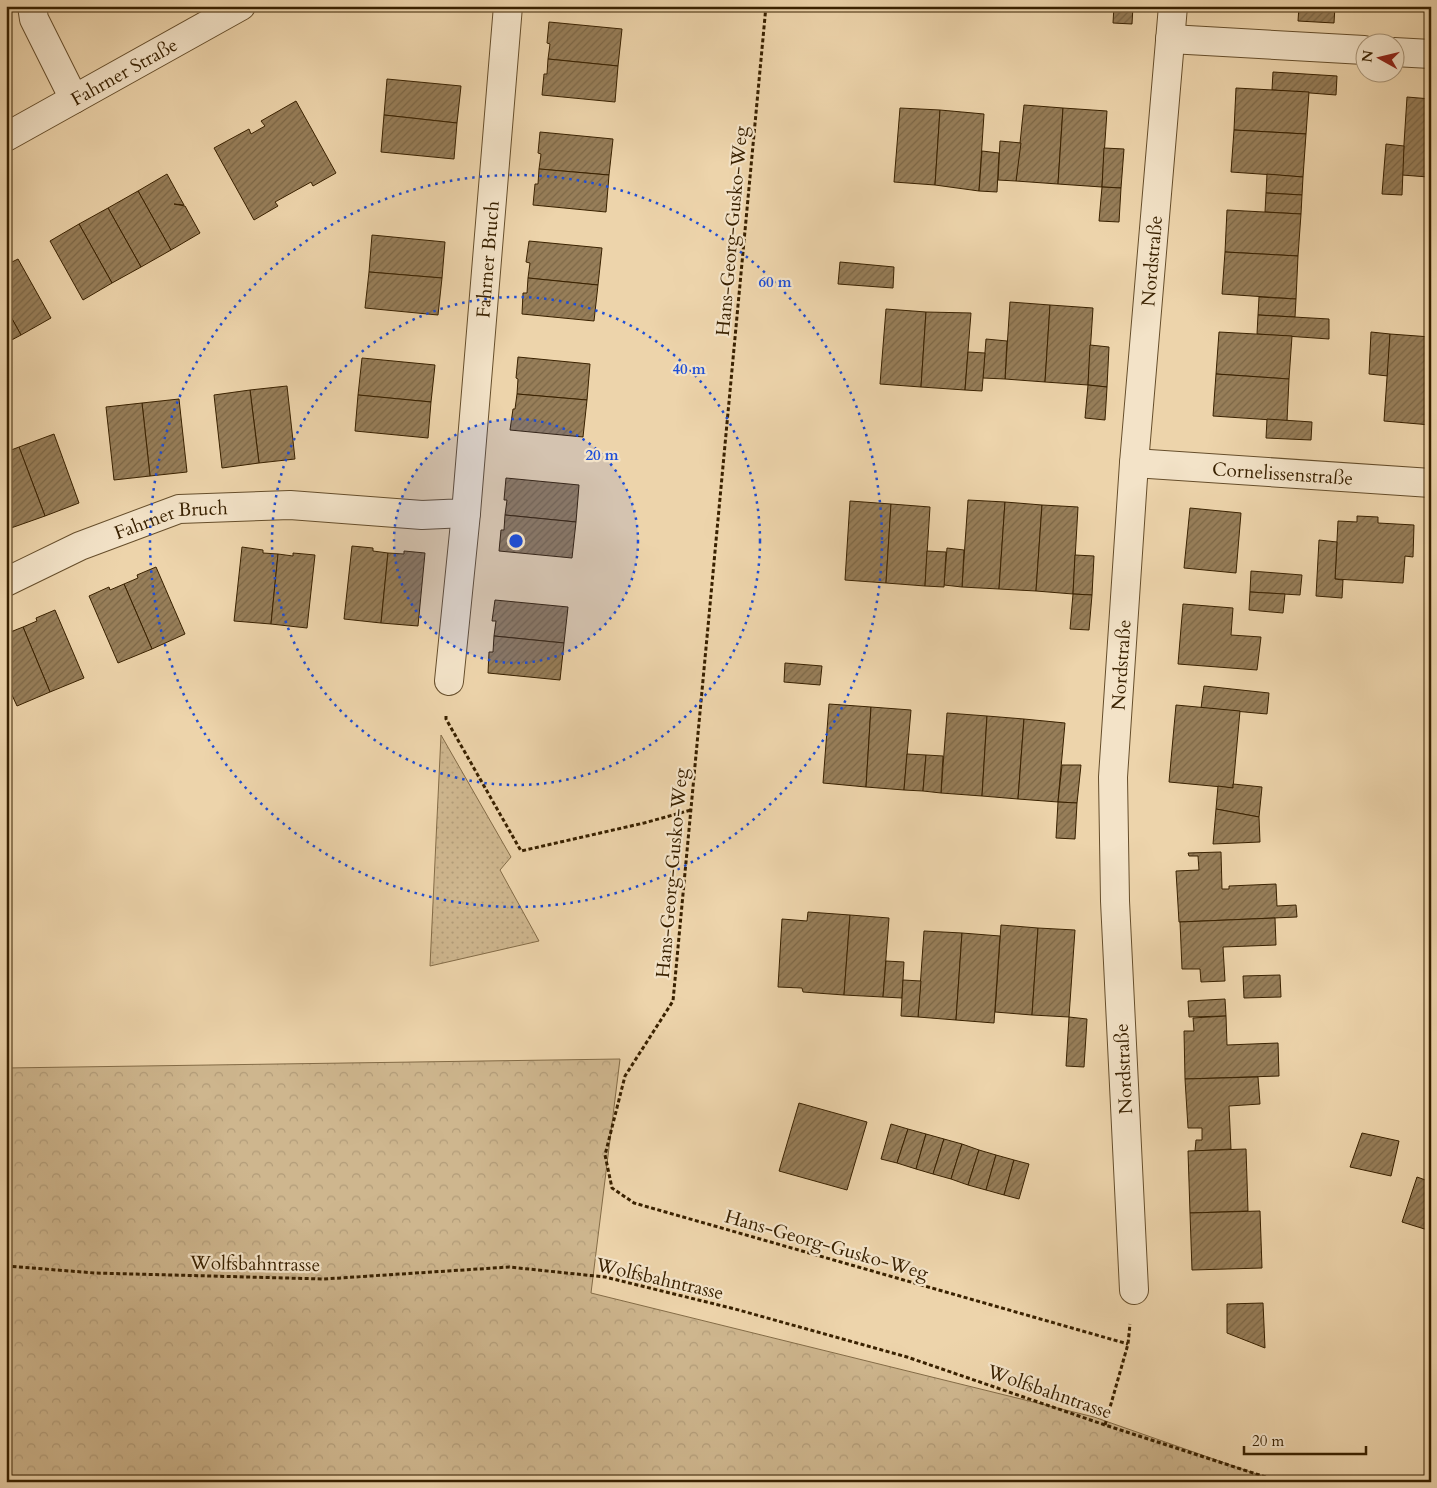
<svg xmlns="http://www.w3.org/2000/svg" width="1437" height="1488" viewBox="0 0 1437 1488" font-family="Cardo,serif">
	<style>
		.grass { fill: url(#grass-dots); stroke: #846c47 }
		.forest { fill: url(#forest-crowns); stroke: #846c47 }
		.building { fill: url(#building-hatch); stroke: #392100 }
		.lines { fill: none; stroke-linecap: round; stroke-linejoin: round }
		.minor-casing { stroke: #664e2b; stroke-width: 30 }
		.path { stroke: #392100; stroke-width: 3; stroke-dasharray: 4 2.5; stroke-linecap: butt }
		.minor { stroke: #f3e3c8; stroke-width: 28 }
		.ring { fill: none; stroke: #1d4ed8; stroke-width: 2.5; stroke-dasharray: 2.5 5 }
		.labels { text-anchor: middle; stroke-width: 4.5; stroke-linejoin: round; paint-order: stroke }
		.street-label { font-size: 19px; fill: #392100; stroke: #f3e3c8 }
		.centre { fill: #1d4ed8; stroke: #f3e3c8; stroke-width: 2.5 }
		.ring-label { font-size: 15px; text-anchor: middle; font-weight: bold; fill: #1d4ed8; stroke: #f3e3c8; stroke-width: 4.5; stroke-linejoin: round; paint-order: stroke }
	</style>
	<defs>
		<pattern id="grass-dots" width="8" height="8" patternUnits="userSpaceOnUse" patternTransform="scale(1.25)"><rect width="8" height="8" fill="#ceb68e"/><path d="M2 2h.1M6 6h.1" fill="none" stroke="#b29c79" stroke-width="1.8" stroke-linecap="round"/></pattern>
		<pattern id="forest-crowns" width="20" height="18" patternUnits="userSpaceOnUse" patternTransform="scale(1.25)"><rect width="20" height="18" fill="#ceb68e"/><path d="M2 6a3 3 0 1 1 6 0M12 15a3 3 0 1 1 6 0" fill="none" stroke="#b29c79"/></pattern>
		<pattern id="building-hatch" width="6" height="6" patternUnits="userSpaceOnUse" patternTransform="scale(1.25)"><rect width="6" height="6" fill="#977e59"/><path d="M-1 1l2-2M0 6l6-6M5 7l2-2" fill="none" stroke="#7c6747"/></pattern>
	</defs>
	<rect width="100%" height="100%" fill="#edd4ab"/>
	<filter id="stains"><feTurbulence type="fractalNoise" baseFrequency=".004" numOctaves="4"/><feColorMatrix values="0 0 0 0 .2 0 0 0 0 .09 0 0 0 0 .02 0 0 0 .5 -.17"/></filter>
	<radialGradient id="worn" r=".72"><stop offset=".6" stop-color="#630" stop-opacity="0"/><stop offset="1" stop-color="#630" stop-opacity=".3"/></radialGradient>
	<path class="grass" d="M441 735 511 857 500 870 539 941 430 966Z"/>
	<path class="forest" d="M620 1059 591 1293 1094 1417 1279 1482H6V1068Z"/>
	<g class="building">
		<path d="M1114 6H1133L1132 24 1113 23Z"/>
		<path d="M1299 6H1335L1334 23 1298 21Z"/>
		<path d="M549 22 622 29 618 66 548 59 550 44 547 43Z"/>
		<path d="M548 59 618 66 615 102 542 95 544 74H547Z"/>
		<path d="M1273 72 1337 76 1336 95 1272 90Z"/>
		<path d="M387 79 461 86 457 123 384 115Z"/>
		<path d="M1236 88 1309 92 1306 134 1234 130Z"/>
		<path d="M1407 97 1431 99V189H1427L1428 177 1402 175Z"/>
		<path d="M296 101 336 173 313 186 311 182 275 202 278 206 254 220 214 148 249 129 251 134 265 126 261 121Z"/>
		<path d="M1024 105 1063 108 1058 184 1016 181Z"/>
		<path d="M900 108 940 110 935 185 894 182Z"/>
		<path d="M1063 108 1107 111 1102 187 1058 184Z"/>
		<path d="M940 110 984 114 979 191 935 185Z"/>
		<path d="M384 115 457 123 454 159 381 152Z"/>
		<path d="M1234 130 1306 134 1303 177 1231 172Z"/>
		<path d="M540 132 613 139 609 175 539 169 541 154 538 153Z"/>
		<path d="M1000 141 1021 143 1016 181 998 180Z"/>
		<path d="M1386 144 1404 146 1402 195 1382 194Z"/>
		<path d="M1104 148 1124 149 1121 188 1102 187Z"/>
		<path d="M982 151 999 153 997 192 979 191Z"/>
		<path d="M539 169 609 175 606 212 533 205 535 184H538Z"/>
		<path d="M167 174 184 205 174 204 185 206 200 233 171 250 138 191Z"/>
		<path d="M1267 174 1303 177 1302 195 1266 193Z"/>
		<path d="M1102 187 1121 188 1119 222 1099 221Z"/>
		<path d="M138 191 171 250 141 267 108 208Z"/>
		<path d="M1266 193 1302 195 1301 214 1265 212Z"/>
		<path d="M108 208 141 267 112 283 79 224Z"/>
		<path d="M1227 210 1301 214 1298 256 1225 252Z"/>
		<path d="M79 224 112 283 83 300 50 241Z"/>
		<path d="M372 235 445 242 442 278 369 272Z"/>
		<path d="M529 241 602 248 598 285 528 278 530 263 526 262Z"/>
		<path d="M1225 252 1298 256 1296 299 1222 294Z"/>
		<path d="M18 259 51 318 21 335 6 308V265Z"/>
		<path d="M840 262 894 267 893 288 838 284Z"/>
		<path d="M369 272 442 278 438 315 365 308Z"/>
		<path d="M528 278 598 285 594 321 522 314 523 293H527Z"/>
		<path d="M1259 297 1296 299 1295 317 1258 315Z"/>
		<path d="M1010 302 1050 305 1045 382 1005 379Z"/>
		<path d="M1050 305 1093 308 1088 385 1045 382Z"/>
		<path d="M6 308 21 335 6 343Z"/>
		<path d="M886 309 926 312 921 387 880 384Z"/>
		<path d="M926 312 971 313 965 390 921 387Z"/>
		<path d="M1258 315 1329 319V339L1257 334Z"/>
		<path d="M1219 332 1292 336 1289 379 1216 374Z"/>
		<path d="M1371 332 1390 334 1388 376 1369 374Z"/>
		<path d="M1390 334 1431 337V425L1384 421Z"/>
		<path d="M986 339 1007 341 1005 379 983 378Z"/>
		<path d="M1090 345 1109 347 1107 387 1088 385Z"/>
		<path d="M968 352 985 353 982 391 965 390Z"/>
		<path d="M518 357 590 364 587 400 517 394 518 379 516 378Z"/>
		<path d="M362 358 435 365 431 402 358 395Z"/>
		<path d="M1216 374 1289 379 1287 421 1213 416Z"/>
		<path d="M1088 385 1107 387 1105 420 1085 418Z"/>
		<path d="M287 386 295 459 259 463 250 390Z"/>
		<path d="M250 390 259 463 222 468 214 395Z"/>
		<path d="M517 394 587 400 583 437 510 430 513 409H515Z"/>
		<path d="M358 395 431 402 428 438 355 431Z"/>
		<path d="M179 399 187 472 150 476 142 403Z"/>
		<path d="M142 403 150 476 114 480 106 407Z"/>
		<path d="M1267 419 1312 422 1311 440 1266 438Z"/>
		<path d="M54 434 79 503 45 516 19 447Z"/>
		<path d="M19 447 45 516 11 528 6 516V452Z"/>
		<path d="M506 478 579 485 576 522 505 515 507 500H504Z"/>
		<path d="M968 500 1005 502 999 589 962 587Z"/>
		<path d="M850 501 891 504 886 583 845 580Z"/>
		<path d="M1005 502 1042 505 1036 591 999 589Z"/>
		<path d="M891 504 930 507 925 586 886 583Z"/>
		<path d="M1042 505 1078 507 1073 594 1036 591Z"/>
		<path d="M1190 508 1241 513 1236 573 1184 568Z"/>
		<path d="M505 515 576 522 572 558 499 551 501 530H504Z"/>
		<path d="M1357 516 1378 517V523L1414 525 1413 557 1405 556 1403 583 1335 579 1338 521 1357 522Z"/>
		<path d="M1319 540 1337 542 1335 579 1343 580 1342 598 1316 596Z"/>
		<path d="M352 546 373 548V551L388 553 381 623 344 619Z"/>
		<path d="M242 547 263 550V553L278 554 271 624 234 621Z"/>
		<path d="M947 548 964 550 962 587 944 585Z"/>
		<path d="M404 551 425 553 418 626 381 623 388 553 404 554Z"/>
		<path d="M927 551 946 552 944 587 925 586Z"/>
		<path d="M293 553 315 555 307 628 271 624 278 554 293 556Z"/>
		<path d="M1075 555 1094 556 1092 595 1073 594Z"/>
		<path d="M156 567 185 634 152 649 124 584 138 578 137 575Z"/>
		<path d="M1251 571 1302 575 1300 595 1250 592Z"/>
		<path d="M124 584 152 649 118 663 89 596 109 587 110 590Z"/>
		<path d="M1250 592 1285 594 1283 613 1249 610Z"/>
		<path d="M1073 594 1092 595 1089 630 1070 629Z"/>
		<path d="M495 600 568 607 564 643 494 636 496 621H492Z"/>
		<path d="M1183 604 1233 608 1231 635 1261 637 1257 670 1178 664Z"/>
		<path d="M55 610 84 678 50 692 23 627 37 621 36 618Z"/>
		<path d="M23 627 50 692 17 706 6 682V631L8 633Z"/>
		<path d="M494 636 564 643 560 680 488 673 489 652H493Z"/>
		<path d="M785 663 822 666 820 685 784 682Z"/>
		<path d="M1204 686 1269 693 1267 714 1201 708Z"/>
		<path d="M829 704 871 707 866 787 823 783Z"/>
		<path d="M1176 705 1240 711 1233 788 1169 782Z"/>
		<path d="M871 707 911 710 904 790 866 787Z"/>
		<path d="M947 713 987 716 982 796 941 793Z"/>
		<path d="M987 716 1024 719 1018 799 982 796Z"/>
		<path d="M1024 719 1065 723 1058 802 1018 799Z"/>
		<path d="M907 754 926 755 923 791 904 790Z"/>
		<path d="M926 755 943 756 941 793 923 791Z"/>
		<path d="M1062 765H1081L1077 803 1058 802Z"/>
		<path d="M1233 784 1262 787 1259 817 1216 809 1218 786 1233 788Z"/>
		<path d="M1058 802 1077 803 1075 839 1056 838Z"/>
		<path d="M1216 809 1259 817 1260 842 1213 844Z"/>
		<path d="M1221 852 1222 889H1229V886L1276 884 1277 906 1296 905 1297 917 1179 922 1176 871 1199 870 1198 856H1189L1188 853Z"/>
		<path d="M808 912 850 915 844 995 803 992 802 988 778 987 782 919 807 921Z"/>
		<path d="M850 915 889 918 883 997 844 995Z"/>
		<path d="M1275 918 1276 945 1223 947 1225 981 1201 982 1200 969H1182L1180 922Z"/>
		<path d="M1001 925 1038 928 1032 1015 995 1012Z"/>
		<path d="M1038 928 1075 930 1069 1017 1032 1015Z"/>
		<path d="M924 931 962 933 956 1020 918 1017Z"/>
		<path d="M962 933 1000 936 994 1023 956 1020Z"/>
		<path d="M886 961 904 962 902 998 883 997Z"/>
		<path d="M1280 975 1281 997 1244 998 1243 976Z"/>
		<path d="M903 980 921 981 918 1017 901 1016Z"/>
		<path d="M1225 999 1226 1016 1189 1017 1188 1001Z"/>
		<path d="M1226 1016 1227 1045 1278 1043 1279 1076 1185 1079 1184 1031H1194L1193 1018Z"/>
		<path d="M1069 1017 1087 1019 1084 1067 1066 1066Z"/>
		<path d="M1258 1077 1260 1104 1229 1106 1231 1149 1195 1151 1196 1140H1202V1128H1188L1185 1079Z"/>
		<path d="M799 1103 867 1122 847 1190 779 1171Z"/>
		<path d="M891 1124 908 1129 897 1163 881 1159Z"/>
		<path d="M908 1129 926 1134 916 1169 897 1163Z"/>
		<path d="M1362 1133 1399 1141 1391 1176 1350 1167Z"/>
		<path d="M926 1134 944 1139 933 1174 916 1169Z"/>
		<path d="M944 1139 962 1144 951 1179 933 1174Z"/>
		<path d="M962 1144 979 1150 968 1185 951 1179Z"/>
		<path d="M1246 1149 1248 1211 1190 1213 1188 1151Z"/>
		<path d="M979 1150 996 1155 986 1190 968 1185Z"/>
		<path d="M996 1155 1014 1160 1004 1195 986 1190Z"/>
		<path d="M1014 1160 1029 1164 1019 1199 1004 1195Z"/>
		<path d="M1417 1177 1431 1182V1231L1402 1222Z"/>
		<path d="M1260 1211 1262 1268 1192 1270 1190 1213Z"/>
		<path d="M1263 1303 1265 1348 1227 1333V1304Z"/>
	</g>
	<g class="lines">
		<defs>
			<g id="minor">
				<path d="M32 6 34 19 74 99"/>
				<path d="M1170 39 1364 50"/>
				<path d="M1394 52 1431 54"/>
				<path id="s1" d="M6 137 241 6"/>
				<path id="s2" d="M1134 463 1431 483"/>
				<path id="s3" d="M6 582 80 546 179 509 290 505 422 515 466 513 508 6"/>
				<path d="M449 681 466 513"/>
				<path id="s4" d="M1134 1290 1115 901 1113 777 1134 463 1173 6"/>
			</g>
		</defs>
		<use href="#minor" class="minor-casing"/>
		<g class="path">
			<path d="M766 6 673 1001 625 1076 605 1155 612 1188 634 1203 1128 1344"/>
			<path d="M446 716V719L521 851 644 823 691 810"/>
			<path d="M6 1266 95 1273 324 1279 509 1267 605 1277 735 1309 907 1357 1105 1425 1281 1482"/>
			<path d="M1105 1425 1128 1344 1130 1324"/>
		</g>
		<use href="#minor" class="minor"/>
	</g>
	<circle cx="516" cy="541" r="122" fill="#1d4ed8" fill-opacity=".12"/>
	<g class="ring">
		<circle cx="516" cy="541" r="122"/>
		<circle cx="516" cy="541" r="244"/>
		<circle cx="516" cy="541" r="366"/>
	</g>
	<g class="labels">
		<g class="street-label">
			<text dy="7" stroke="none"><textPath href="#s1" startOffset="135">Fahrner Straße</textPath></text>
			<text transform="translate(731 231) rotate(-85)" y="7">Hans-Georg-Gusko-Weg</text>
			<text dy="7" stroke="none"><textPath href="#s3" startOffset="730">Fahrner Bruch</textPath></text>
			<text dy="7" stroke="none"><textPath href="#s4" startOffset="1031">Nordstraße</textPath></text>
			<text dy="7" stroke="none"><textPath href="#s2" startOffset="149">Cornelissenstraße</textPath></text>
			<text dy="7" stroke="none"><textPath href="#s3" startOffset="178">Fahrner Bruch</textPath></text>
			<text dy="7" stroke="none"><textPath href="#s4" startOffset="626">Nordstraße</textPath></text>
			<text transform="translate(671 873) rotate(-85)" y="7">Hans-Georg-Gusko-Weg</text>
			<text transform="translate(1123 1069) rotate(-93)" y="7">Nordstraße</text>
			<text transform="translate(827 1244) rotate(16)" y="7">Hans-Georg-Gusko-Weg</text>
			<text transform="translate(255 1263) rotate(1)" y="7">Wolfsbahntrasse</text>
			<text transform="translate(660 1278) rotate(13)" y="7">Wolfsbahntrasse</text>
			<text transform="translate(1050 1391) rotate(19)" y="7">Wolfsbahntrasse</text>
		</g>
	</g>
	<circle cx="516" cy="541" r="8" class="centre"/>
	<g class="ring-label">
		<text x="775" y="287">60 m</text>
		<text x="689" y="374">40 m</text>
		<text x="602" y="460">20 m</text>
	</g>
	<rect width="1437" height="1488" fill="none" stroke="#edd4ab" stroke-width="25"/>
	<rect x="8" y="8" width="1422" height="1473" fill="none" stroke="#392100" stroke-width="2.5"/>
	<rect x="12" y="12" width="1412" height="1463" fill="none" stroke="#392100"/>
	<g transform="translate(1380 58) rotate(278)"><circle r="24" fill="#f3e3c8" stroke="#a99578"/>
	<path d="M0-4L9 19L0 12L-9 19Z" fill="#8f2418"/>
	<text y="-8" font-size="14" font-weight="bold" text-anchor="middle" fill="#392100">N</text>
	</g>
	<path d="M1244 1446v8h122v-8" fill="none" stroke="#392100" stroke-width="2.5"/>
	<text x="1252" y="1446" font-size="15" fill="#392100" stroke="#f3e3c8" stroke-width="4" paint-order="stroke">20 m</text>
	<rect width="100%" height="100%" filter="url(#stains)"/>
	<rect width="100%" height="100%" fill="url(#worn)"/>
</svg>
